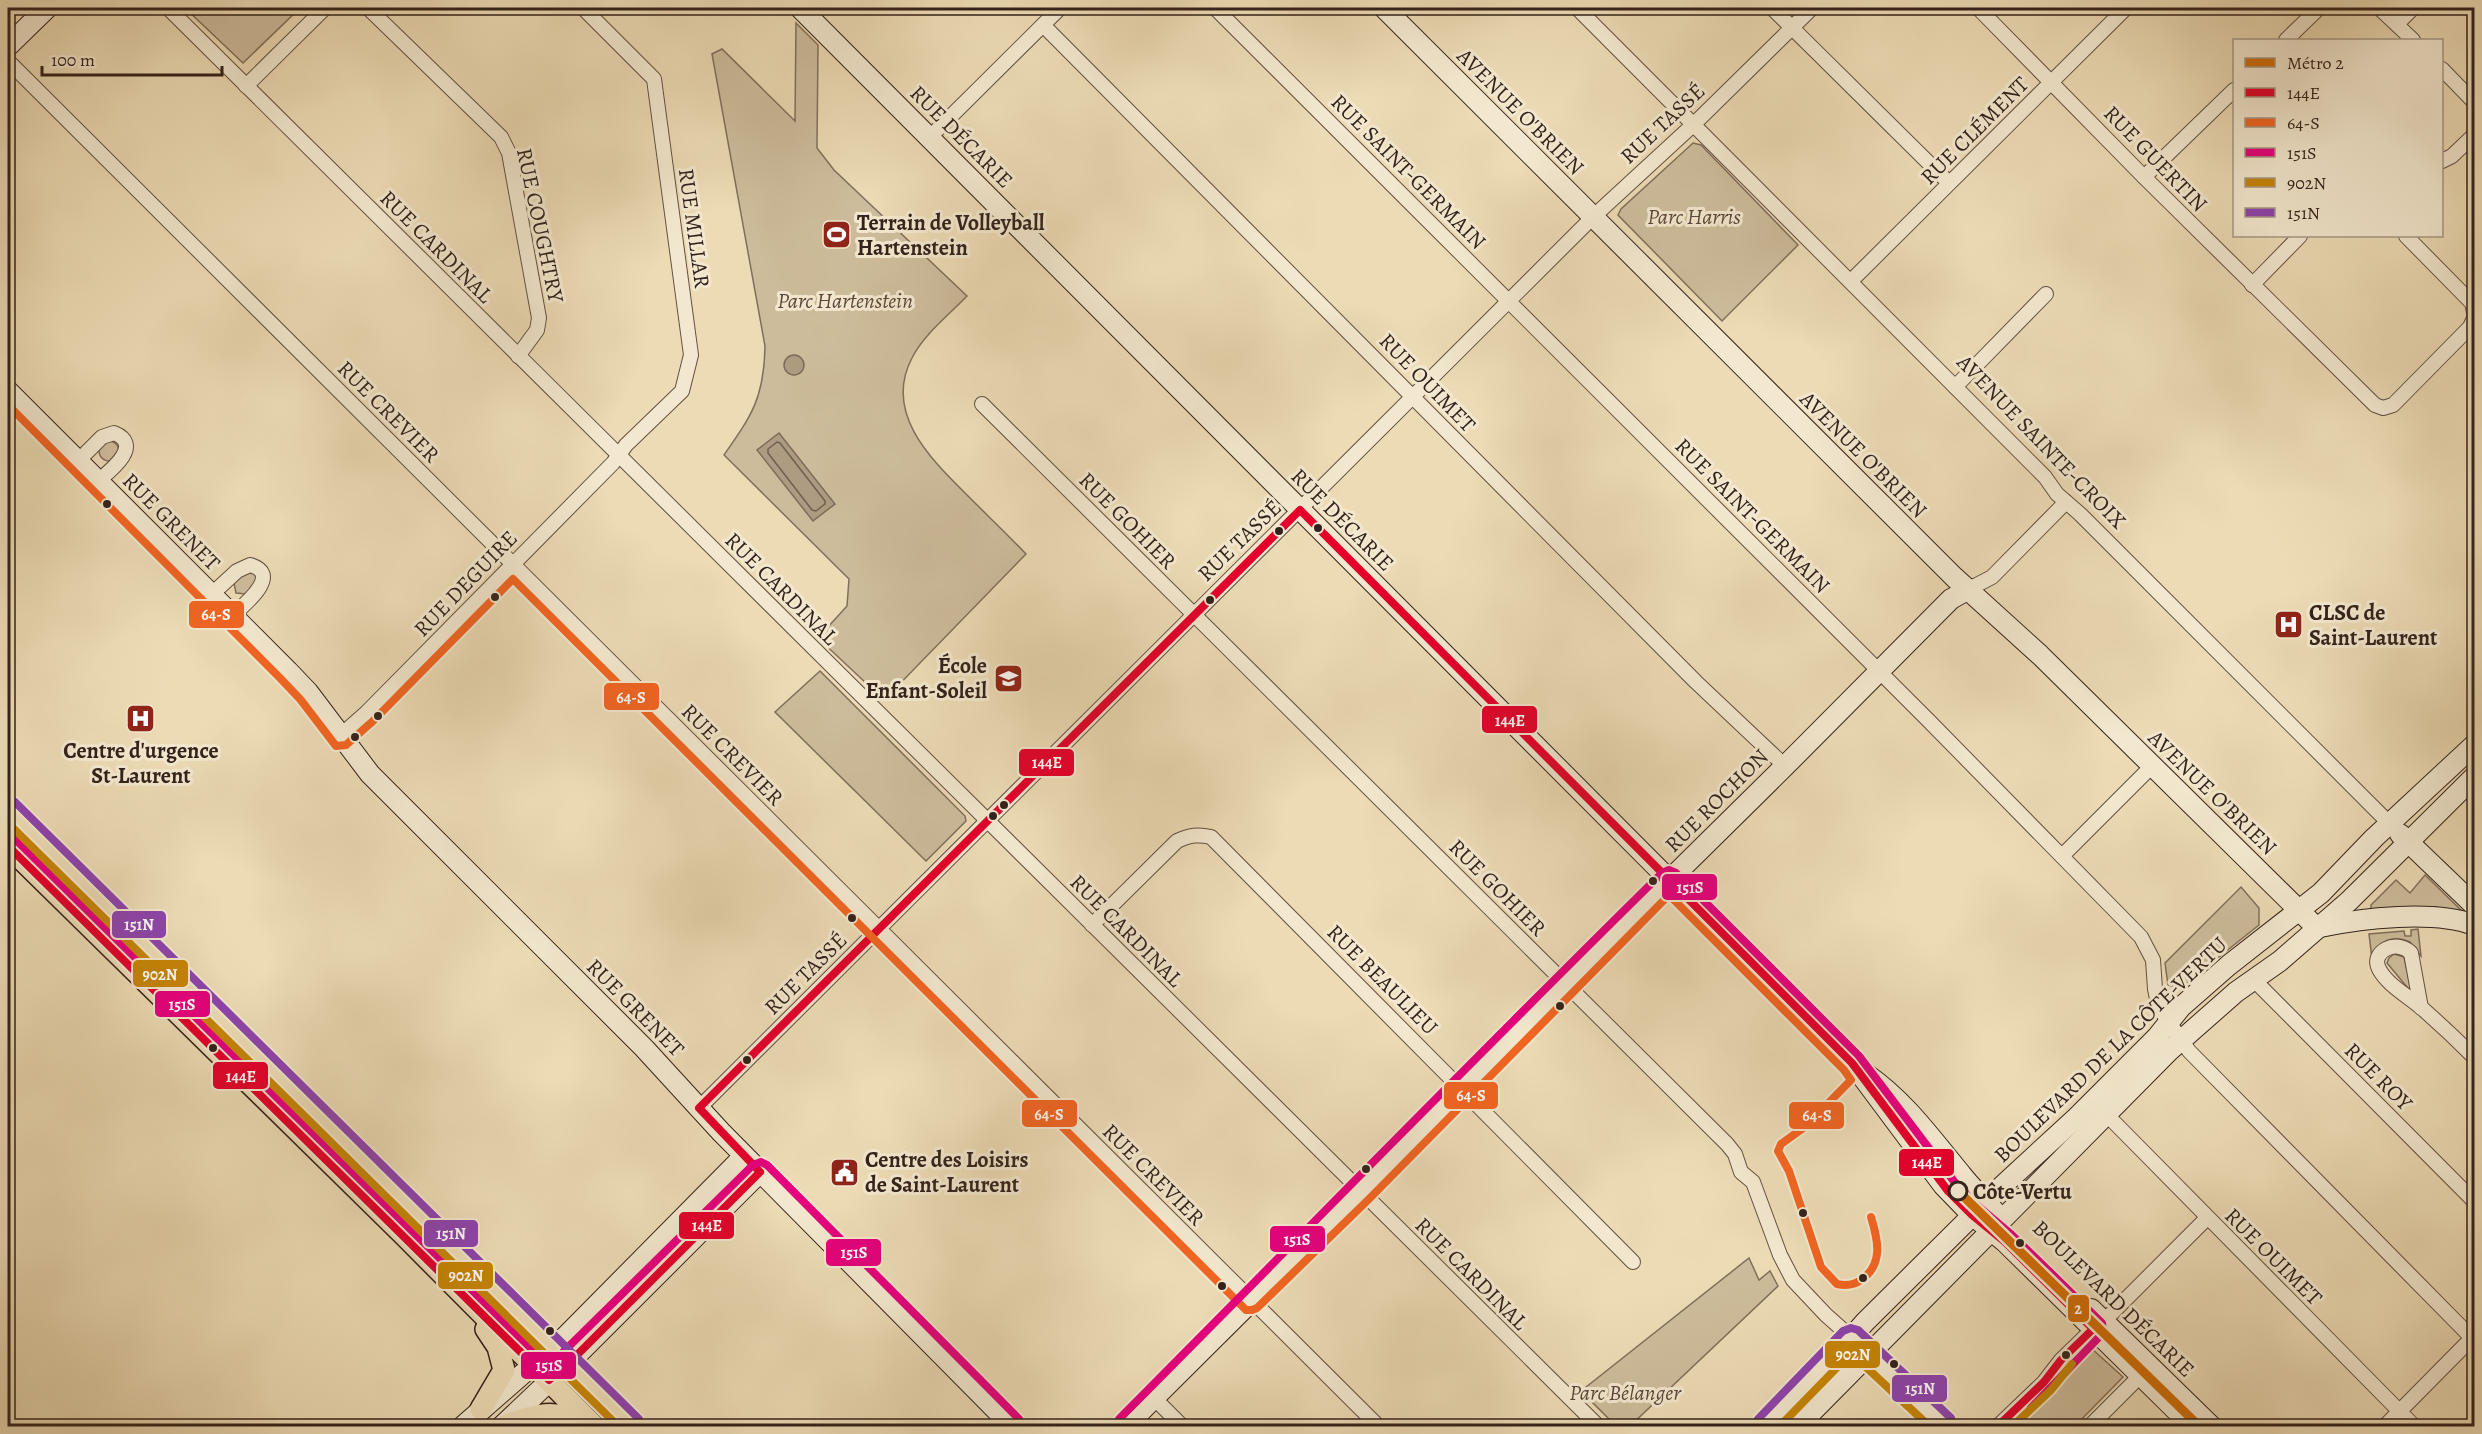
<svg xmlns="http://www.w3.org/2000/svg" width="2482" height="1434" viewBox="0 0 2482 1434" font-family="Alegreya,serif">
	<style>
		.green { fill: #cdbc9b; stroke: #806f5b; stroke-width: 1.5 }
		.water { fill: #ad9c81; stroke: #7c6b58; stroke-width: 1.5 }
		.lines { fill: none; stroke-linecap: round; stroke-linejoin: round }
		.shore { stroke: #705f4e; stroke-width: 1.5 }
		.street-casing { stroke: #615042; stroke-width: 16 }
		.secondary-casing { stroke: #33221b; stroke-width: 22 }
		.primary-casing { stroke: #33221b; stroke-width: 24 }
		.street { stroke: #f3e8cf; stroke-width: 14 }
		.secondary { stroke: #f3e8cf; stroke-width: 20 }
		.primary { stroke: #ecdbb5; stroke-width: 21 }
		.bus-1-casing { stroke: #f3e8cf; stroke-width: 12 }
		.bus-2-casing { stroke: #f3e8cf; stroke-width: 12 }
		.bus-3-casing { stroke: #f3e8cf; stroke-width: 12 }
		.bus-4-casing { stroke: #f3e8cf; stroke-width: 12 }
		.bus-5-casing { stroke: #f3e8cf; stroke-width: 12 }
		.bus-1 { stroke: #e4002b; stroke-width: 8 }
		.bus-2 { stroke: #f26522; stroke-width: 8 }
		.bus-3 { stroke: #e5007d; stroke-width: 8 }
		.bus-4 { stroke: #c68507; stroke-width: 8 }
		.bus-5 { stroke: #8e44ad; stroke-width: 8 }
		.metro-1-casing { stroke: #f3e8cf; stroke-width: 14 }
		.metro-1 { stroke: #d06d07; stroke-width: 9 }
		.bus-dot { fill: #33221b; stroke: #f3e8cf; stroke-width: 2 }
		.stop-dot { fill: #f3e8cf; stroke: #33221b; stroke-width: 3 }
		.labels { text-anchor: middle; stroke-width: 6; stroke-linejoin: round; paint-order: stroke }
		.street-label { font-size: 22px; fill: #33221b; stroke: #f3e8cf }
		.park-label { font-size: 22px; font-style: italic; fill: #5a483b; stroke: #f3e8cf }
		.poi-label { font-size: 22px; font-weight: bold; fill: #33221b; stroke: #f3e8cf; text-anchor: start }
		.stop-label { font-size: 22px; font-weight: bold; fill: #33221b; stroke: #f3e8cf; text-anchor: start }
		.line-badge { stroke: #f3e8cf; stroke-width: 2 }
		.badge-label { font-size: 16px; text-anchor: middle; font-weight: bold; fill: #fff }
	</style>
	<rect width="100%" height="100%" fill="#ecdbb5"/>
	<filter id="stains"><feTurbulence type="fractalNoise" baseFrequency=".00333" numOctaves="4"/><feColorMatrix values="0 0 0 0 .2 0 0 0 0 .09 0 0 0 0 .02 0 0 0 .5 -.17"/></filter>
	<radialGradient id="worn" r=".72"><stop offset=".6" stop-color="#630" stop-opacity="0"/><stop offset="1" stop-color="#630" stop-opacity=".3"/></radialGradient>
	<g class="green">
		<path d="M185 8H300L243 63Z"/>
		<path d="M796 23 818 45 817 148 834 170 967 296C949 315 923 335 912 358 882 415 934 462 971 499 989 517 1008 535 1026 554L884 700 818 638 847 606 849 579 724 455C752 415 764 398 765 346L712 54 722 49 795 121Z"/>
		<path d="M1693 143 1701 145 1798 245 1722 321 1618 215 1621 209Z"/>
		<circle cx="109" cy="451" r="10"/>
		<path d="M253 571 258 581 246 594 236 593 234 583 241 574Z"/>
		<path d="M820 671 965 816 966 821 926 861 775 712Z"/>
		<path d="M2425 875 2465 914 2436 907 2371 911V905L2396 880 2410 893Z"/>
		<path d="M2241 887 2259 908V925L2180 988 2168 985 2165 963Z"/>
		<path d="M2418 929 2421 956 2410 942C2393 934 2377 941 2372 959L2369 934 2404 931 2405 936H2411V930Z"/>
		<path d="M2394 954 2404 957 2412 993 2387 963 2389 958Z"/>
		<path d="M1749 1258 1759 1280 1770 1271 1778 1286 1630 1426H1616L1581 1391Z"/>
		<path d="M2091 1348 2123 1377 2075 1426H2015Z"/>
	</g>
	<g class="water">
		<circle cx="794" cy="365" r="10"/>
		<path d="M779 433 835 504 813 521 757 450Z"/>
	</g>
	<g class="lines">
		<path class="shore" d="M777 442 780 443 825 501V504L816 511 812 510 768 453V449Z"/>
		<defs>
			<g id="street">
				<path d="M168 8 1598 1426"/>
				<path d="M368 8 501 137 509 153 539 318 537 330 518 356"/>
				<path d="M1215 8 1928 720 2141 937 2153 960 2155 989 2159 1008 2189 1051 2474 1340"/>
				<path d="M1577 8 2045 477 2057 494 2080 514 2390 824"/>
				<path d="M1772 8 1949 183"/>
				<path d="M1978 8 2144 177 2375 405 2383 408 2393 405 2470 327 2474 318"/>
				<path d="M2379 8 2413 40"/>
				<path d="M2397 24 2413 8"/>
				<path d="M1043 25 1696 682 1785 766"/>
				<path d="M2286 40 2319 8"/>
				<path d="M8 61 1378 1426"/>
				<path d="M2442 69 2474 102"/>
				<path d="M246 86 325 8"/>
				<path d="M930 137 1060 8"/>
				<path d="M2442 161 2452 156 2474 135"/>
				<path d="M2144 177 2234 90"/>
				<path d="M2406 236 2472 303 2474 312"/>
				<path d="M1851 281 2126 8"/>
				<path d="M2252 285 2300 236"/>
				<path d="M1955 387 2046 294"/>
				<path d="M982 404 1727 1144 1735 1154 1741 1172 1753 1182 1780 1255 1793 1280 1826 1315 1870 1354 1944 1426"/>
				<path d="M78 461 102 437 114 433C144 445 110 471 98 481"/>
				<path d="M1969 589 1992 577 2066 502"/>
				<path d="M212 594 237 571 250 565C283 574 244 605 233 615"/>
				<path d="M340 736 366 713 613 463 626 445 682 391 691 355 654 79 583 8"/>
				<path d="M2062 856 2152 766"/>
				<path d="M1092 925 1177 841C1190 835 1198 834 1211 837L1633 1262"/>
				<path d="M2254 980 2474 1201"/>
				<path d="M2421 1008 2411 953C2396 938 2370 952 2379 969 2388 986 2410 997 2424 1010 2441 1025 2458 1041 2474 1057"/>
				<path d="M699 1108 1593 217 1694 124 1812 8"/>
				<path d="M2106 1114 2414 1426"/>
				<path d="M2104 1321 2207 1218"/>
				<path d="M1154 1398 1182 1426"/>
				<path d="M1998 1426 2044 1382 2061 1360 2093 1329"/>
				<path d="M2090 1426 2140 1376"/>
				<path d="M2385 1426 2474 1336"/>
			</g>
			<g id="secondary">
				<path d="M800 8 1852 1063 1943 1185 1972 1215 2005 1242 2192 1426"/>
				<path d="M1384 8 1954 577 2040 655 2317 928"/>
				<path d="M8 46 47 8"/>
				<path d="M8 391 288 671 308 692 370 774 644 1048 721 1132 1012 1426"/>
				<path d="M2400 834 2474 905"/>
				<path d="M2320 927C2362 918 2434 910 2474 925"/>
				<path d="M1866 1074C1905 1101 1931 1138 1961 1174 1971 1187 1984 1199 1995 1212"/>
				<path d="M2091 1309 2211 1426"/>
				<path d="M463 1426 566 1336 744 1156"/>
				<path d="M502 1426 578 1354 760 1172"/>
				<path d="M1126 1426 1361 1192 1557 991 1785 766 1951 599 1969 589"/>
				<path d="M1766 1426 1835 1356 1865 1322 2001 1187 2077 1117 2157 1037 2181 1007 2229 965 2321 893 2374 838 2474 745"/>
				<path d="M1798 1426 2169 1051 2236 992 2280 961 2349 901 2474 777"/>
			</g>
			<g id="primary">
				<path d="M8 809 632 1426"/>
				<path d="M8 846 403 1234 594 1426"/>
				<path d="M481 1409 504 1370 498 1347 486 1329"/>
				<path d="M504 1426C532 1415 558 1407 585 1426"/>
			</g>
		</defs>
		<use href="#street" class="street-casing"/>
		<use href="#secondary" class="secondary-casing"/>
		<use href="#primary" class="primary-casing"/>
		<use href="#street" class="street"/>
		<use href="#secondary" class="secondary"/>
		<use href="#primary" class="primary"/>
		<defs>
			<path id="bus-1" d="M8 846 549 1380 578 1354 760 1172 699 1108 1300 510 1852 1063 1948 1191 1972 1215 2005 1242 2093 1329 2061 1360 2044 1382 1998 1426"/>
			<path id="bus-2" d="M8 405 280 678 300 699 336 746 346 745 373 721 513 579 1246 1310H1252L1257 1308 1369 1199 1669 895 1844 1070 1851 1080 1806 1126 1781 1144 1778 1151 1789 1171 1821 1267 1837 1284C1846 1286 1854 1285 1861 1280 1884 1264 1878 1240 1871 1217"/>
			<g id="bus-3">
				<path d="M15 839 549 1366 753 1165 761 1162 767 1165 1019 1419"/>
				<path d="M1119 1419C1300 1237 1479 1053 1662 873L1669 870 1676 873 1859 1056 1956 1184 1979 1207 2012 1235 2102 1323 2103 1330 2101 1335 2031 1408"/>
			</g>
			<g id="bus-4">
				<path d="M8 823 618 1426"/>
				<path d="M1780 1426 1851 1353 1929 1426"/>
				<path d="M2013 1426 2051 1390 2072 1364"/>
			</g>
			<g id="bus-5">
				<path d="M15 802 639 1419"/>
				<path d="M1758 1419 1843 1331 1851 1328 1858 1330 1951 1418"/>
			</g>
		</defs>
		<use href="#bus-1" class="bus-1-casing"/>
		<use href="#bus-2" class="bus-2-casing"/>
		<use href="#bus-3" class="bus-3-casing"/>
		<use href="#bus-4" class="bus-4-casing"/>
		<use href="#bus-5" class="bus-5-casing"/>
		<use href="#bus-1" class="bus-1"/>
		<use href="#bus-2" class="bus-2"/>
		<use href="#bus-3" class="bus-3"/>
		<use href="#bus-4" class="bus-4"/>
		<use href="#bus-5" class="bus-5"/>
		<defs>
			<path id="metro-1" d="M1958 1191 2199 1426"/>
		</defs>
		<use href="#metro-1" class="metro-1-casing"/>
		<use href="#metro-1" class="metro-1"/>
	</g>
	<defs>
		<symbol id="stadium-square" viewBox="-11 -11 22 22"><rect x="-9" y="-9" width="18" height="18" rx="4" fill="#8f2418" stroke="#f3e8cf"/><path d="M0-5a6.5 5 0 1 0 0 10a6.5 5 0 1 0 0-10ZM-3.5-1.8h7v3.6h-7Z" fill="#fff"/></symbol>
		<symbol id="hospital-square" viewBox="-11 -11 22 22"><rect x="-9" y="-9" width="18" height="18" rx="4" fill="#8f2418" stroke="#f3e8cf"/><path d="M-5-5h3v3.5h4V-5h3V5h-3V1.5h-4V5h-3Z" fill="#fff"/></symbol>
		<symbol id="school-square" viewBox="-11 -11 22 22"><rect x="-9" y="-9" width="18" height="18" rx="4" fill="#8f2418" stroke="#f3e8cf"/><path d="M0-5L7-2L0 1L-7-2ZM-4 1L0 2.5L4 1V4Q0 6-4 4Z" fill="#fff"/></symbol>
		<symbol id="civic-square" viewBox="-11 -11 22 22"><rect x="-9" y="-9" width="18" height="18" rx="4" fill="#8f2418" stroke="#f3e8cf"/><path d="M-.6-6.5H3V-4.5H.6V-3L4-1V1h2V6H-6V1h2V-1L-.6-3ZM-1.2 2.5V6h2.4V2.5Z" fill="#fff"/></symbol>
	</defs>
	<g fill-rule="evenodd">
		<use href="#stadium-square" x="820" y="218" width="33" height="33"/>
		<use href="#hospital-square" x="2272" y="608" width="33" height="33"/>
		<use href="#school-square" x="992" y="662" width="33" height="33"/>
		<use href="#hospital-square" x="124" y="702" width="33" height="33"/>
		<use href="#civic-square" x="828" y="1156" width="33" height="33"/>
	</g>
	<g class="bus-dot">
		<circle cx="107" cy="504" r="5"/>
		<circle cx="1318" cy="528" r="5"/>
		<circle cx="1279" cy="531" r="5"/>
		<circle cx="495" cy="597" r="5"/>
		<circle cx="1210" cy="600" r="5"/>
		<circle cx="378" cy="716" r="5"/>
		<circle cx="355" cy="737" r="5"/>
		<circle cx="1004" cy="805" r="5"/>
		<circle cx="993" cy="816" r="5"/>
		<circle cx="1653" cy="881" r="5"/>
		<circle cx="852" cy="918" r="5"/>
		<circle cx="1560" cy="1006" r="5"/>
		<circle cx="213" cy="1048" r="5"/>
		<circle cx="747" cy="1060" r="5"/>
		<circle cx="1366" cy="1169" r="5"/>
		<circle cx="1803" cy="1213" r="5"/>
		<circle cx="2020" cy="1243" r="5"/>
		<circle cx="1863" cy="1278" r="5"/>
		<circle cx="1222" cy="1286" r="5"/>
		<circle cx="550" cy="1331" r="5"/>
		<circle cx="2066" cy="1355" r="5"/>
		<circle cx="1894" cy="1364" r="5"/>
	</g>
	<circle class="stop-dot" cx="1958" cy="1191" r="9"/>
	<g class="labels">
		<g class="street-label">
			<text transform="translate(1521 111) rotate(45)" y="8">AVENUE O'BRIEN</text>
			<text transform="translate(1662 123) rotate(-43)" y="8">RUE TASSÉ</text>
			<text transform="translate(1974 130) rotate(-45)" y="8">RUE CLÉMENT</text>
			<text transform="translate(962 136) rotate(45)" y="8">RUE DÉCARIE</text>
			<text transform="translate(2156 158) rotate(46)" y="8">RUE GUERTIN</text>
			<text transform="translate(1409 171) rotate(45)" y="8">RUE SAINT-GERMAIN</text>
			<text transform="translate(541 225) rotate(78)" y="8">RUE COUGHTRY</text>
			<text transform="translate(695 228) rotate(82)" y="8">RUE MILLAR</text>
			<text transform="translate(437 246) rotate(45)" y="8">RUE CARDINAL</text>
			<text transform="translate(1428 382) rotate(46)" y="8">RUE OUIMET</text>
			<text transform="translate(389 411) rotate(45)" y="8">RUE CREVIER</text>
			<text transform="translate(2042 441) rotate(46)" y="8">AVENUE SAINTE-CROIX</text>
			<text transform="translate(1864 454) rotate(45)" y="8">AVENUE O'BRIEN</text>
			<text transform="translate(1753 515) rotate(45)" y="8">RUE SAINT-GERMAIN</text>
			<text transform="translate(1343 519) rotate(45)" y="8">RUE DÉCARIE</text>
			<text transform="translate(1128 520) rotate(45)" y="8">RUE GOHIER</text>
			<text transform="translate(172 521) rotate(45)" y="8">RUE GRENET</text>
			<text transform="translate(1239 540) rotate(-44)" y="8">RUE TASSÉ</text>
			<text transform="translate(465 583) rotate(-46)" y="8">RUE DEGUIRE</text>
			<text transform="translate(782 588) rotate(45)" y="8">RUE CARDINAL</text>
			<text transform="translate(733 754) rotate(45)" y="8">RUE CREVIER</text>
			<text transform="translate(2213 792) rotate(44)" y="8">AVENUE O'BRIEN</text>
			<text transform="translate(1716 800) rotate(-45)" y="8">RUE ROCHON</text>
			<text transform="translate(1498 887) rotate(45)" y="8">RUE GOHIER</text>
			<text transform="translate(1127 930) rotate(45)" y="8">RUE CARDINAL</text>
			<text transform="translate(805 973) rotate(-45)" y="8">RUE TASSÉ</text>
			<text transform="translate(1383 979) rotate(45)" y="8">RUE BEAULIEU</text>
			<text transform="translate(636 1007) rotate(45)" y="8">RUE GRENET</text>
			<text transform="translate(2110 1049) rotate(-44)" y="8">BOULEVARD DE LA CÔTE-VERTU</text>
			<text transform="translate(2379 1076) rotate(45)" y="8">RUE ROY</text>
			<text transform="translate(1154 1174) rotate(45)" y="8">RUE CREVIER</text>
			<text transform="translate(2274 1256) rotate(45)" y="8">RUE OUIMET</text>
			<text transform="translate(1472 1273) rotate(45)" y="8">RUE CARDINAL</text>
			<text transform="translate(2114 1298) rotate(44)" y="8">BOULEVARD DÉCARIE</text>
		</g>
		<g class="park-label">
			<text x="1694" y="224">Parc Harris</text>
			<text x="845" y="308">Parc Hartenstein</text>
			<text x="1625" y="1400">Parc Bélanger</text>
		</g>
		<g class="poi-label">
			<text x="857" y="230">Terrain de Volleyball<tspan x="857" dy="25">Hartenstein</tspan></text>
			<text x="2309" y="620">CLSC de<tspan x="2309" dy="25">Saint-Laurent</tspan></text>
			<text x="987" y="673" text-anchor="end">École<tspan x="987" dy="25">Enfant-Soleil</tspan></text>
			<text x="141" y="758" text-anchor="middle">Centre d'urgence<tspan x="141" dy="25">St-Laurent</tspan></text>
			<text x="865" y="1167">Centre des Loisirs<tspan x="865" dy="25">de Saint-Laurent</tspan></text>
		</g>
		<g class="stop-label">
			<text x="1973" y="1199">Côte-Vertu</text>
		</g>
	</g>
	<g class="line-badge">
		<rect x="188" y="600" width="57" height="29" rx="6" fill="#f26522"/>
		<rect x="603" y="682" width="57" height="29" rx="6" fill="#f26522"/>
		<rect x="1481" y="705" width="57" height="29" rx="6" fill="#e4002b"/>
		<rect x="1018" y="748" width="57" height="29" rx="6" fill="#e4002b"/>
		<rect x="1661" y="873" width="57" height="28" rx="6" fill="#e5007d"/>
		<rect x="111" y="910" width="56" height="29" rx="6" fill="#8e44ad"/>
		<rect x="132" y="959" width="57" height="29" rx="6" fill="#c68507"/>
		<rect x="154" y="990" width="57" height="28" rx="6" fill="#e5007d"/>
		<rect x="212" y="1061" width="57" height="29" rx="6" fill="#e4002b"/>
		<rect x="1443" y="1081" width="56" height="29" rx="6" fill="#f26522"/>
		<rect x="1021" y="1099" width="57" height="29" rx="6" fill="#f26522"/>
		<rect x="1788" y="1101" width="57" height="29" rx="6" fill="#f26522"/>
		<rect x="1898" y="1148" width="57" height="29" rx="6" fill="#e4002b"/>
		<rect x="678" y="1211" width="57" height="29" rx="6" fill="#e4002b"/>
		<rect x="423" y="1219" width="56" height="29" rx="6" fill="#8e44ad"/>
		<rect x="1269" y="1225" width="57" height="28" rx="6" fill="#e5007d"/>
		<rect x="825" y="1238" width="57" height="29" rx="6" fill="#e5007d"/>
		<rect x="437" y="1261" width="57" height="29" rx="6" fill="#c68507"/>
		<rect x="2067" y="1294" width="23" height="29" rx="6" fill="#d06d07"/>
		<rect x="1824" y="1340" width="57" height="29" rx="6" fill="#c68507"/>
		<rect x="520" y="1351" width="57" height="29" rx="6" fill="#e5007d"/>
		<rect x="1891" y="1374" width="57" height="29" rx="6" fill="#8e44ad"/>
	</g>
	<g class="badge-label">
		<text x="216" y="620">64-S</text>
		<text x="631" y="703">64-S</text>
		<text x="1510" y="726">144E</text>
		<text x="1047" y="768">144E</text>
		<text x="1690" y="893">151S</text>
		<text x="139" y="930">151N</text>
		<text x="160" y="980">902N</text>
		<text x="182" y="1010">151S</text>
		<text x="241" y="1082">144E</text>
		<text x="1471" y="1101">64-S</text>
		<text x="1049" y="1120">64-S</text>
		<text x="1817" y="1121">64-S</text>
		<text x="1927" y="1168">144E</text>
		<text x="707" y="1231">144E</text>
		<text x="451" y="1239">151N</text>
		<text x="1297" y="1245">151S</text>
		<text x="854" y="1258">151S</text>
		<text x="466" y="1281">902N</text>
		<text x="2078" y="1314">2</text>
		<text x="1853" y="1360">902N</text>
		<text x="549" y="1371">151S</text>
		<text x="1920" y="1394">151N</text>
	</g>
	<rect width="2482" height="1434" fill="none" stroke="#ecdbb5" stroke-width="30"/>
	<rect x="9" y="9" width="2464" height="1416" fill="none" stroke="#33221b" stroke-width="3"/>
	<rect x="15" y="15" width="2452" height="1404" fill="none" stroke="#33221b" stroke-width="1.5"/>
	<rect x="2233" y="39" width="210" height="198" fill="#f3e8cf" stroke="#a69987" stroke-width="1.5"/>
	<rect x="2245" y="58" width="30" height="9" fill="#d06d07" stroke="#a69987" stroke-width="1.5"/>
	<text x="2287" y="69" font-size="18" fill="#33221b">Métro 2</text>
	<rect x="2245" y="88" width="30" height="9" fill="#e4002b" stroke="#a69987" stroke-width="1.5"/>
	<text x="2287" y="99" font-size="18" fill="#33221b">144E</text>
	<rect x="2245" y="118" width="30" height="9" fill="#f26522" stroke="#a69987" stroke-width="1.5"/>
	<text x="2287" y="129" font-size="18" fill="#33221b">64-S</text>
	<rect x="2245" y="148" width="30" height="9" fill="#e5007d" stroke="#a69987" stroke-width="1.5"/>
	<text x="2287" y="159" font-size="18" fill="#33221b">151S</text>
	<rect x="2245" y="178" width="30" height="9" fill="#c68507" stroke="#a69987" stroke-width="1.5"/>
	<text x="2287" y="189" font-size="18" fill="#33221b">902N</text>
	<rect x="2245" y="208" width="30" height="9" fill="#8e44ad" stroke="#a69987" stroke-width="1.5"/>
	<text x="2287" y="219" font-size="18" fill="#33221b">151N</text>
	<path d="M42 66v9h180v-9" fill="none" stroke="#33221b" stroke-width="3"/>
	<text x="51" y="66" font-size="18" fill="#33221b" stroke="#f3e8cf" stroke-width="4.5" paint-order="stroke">100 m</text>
	<rect width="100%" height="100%" filter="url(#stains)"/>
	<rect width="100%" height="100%" fill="url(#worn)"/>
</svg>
